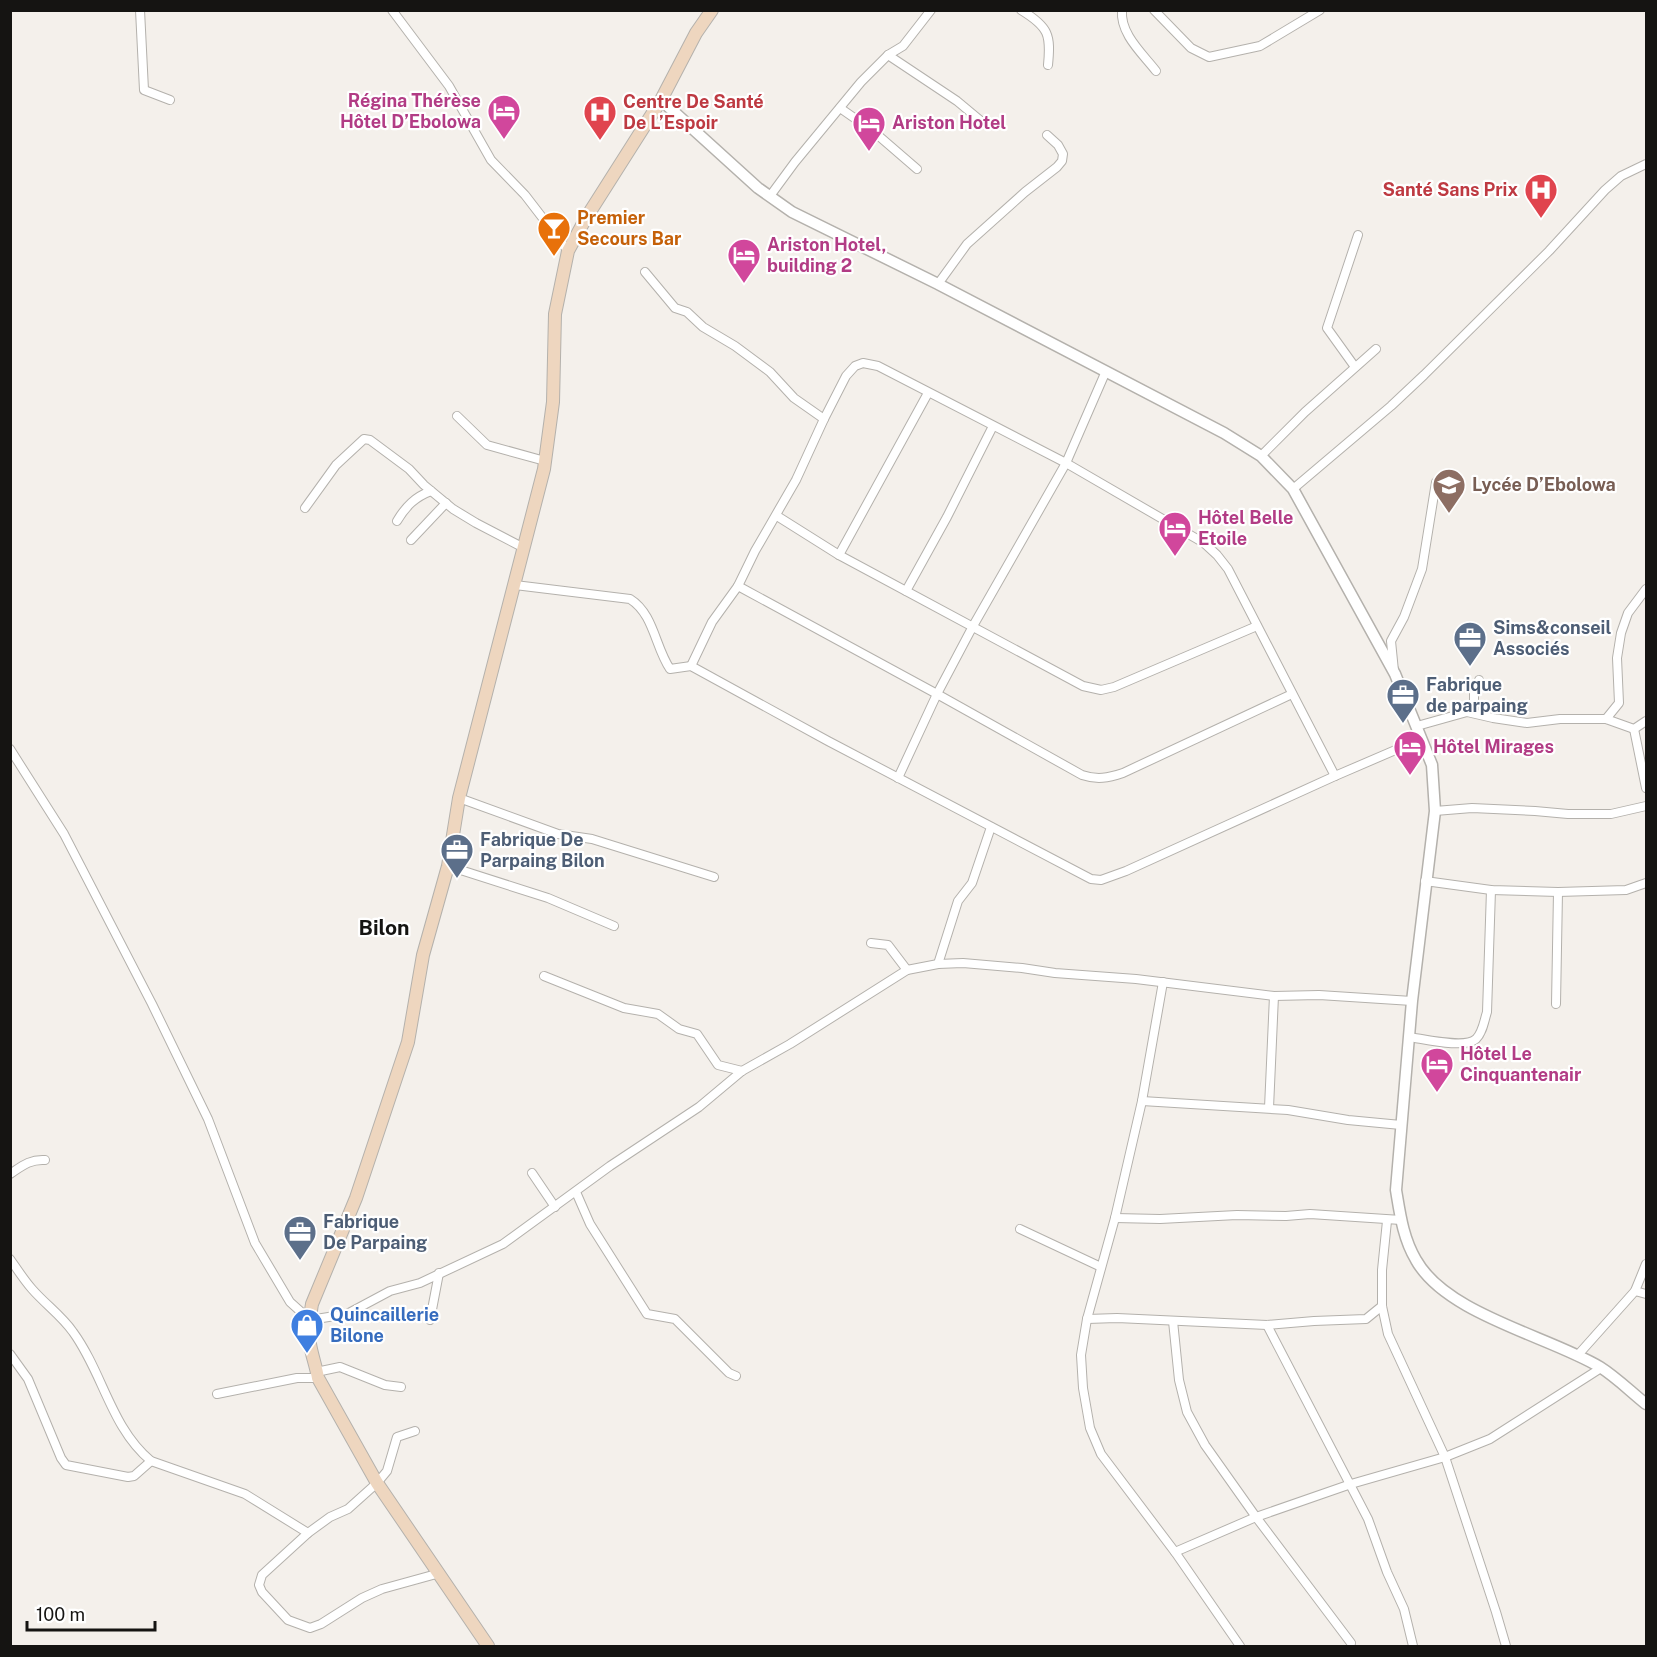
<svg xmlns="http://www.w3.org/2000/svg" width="1657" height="1657" viewBox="0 0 1657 1657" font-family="'Public Sans',sans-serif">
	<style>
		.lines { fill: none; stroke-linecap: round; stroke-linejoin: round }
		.minor-casing { stroke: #b4b1ac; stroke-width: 10 }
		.tertiary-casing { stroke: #b4b1ac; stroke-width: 13 }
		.secondary-casing { stroke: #b4b1ac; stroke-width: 14 }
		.minor { stroke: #fff; stroke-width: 8 }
		.tertiary { stroke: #fff; stroke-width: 10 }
		.secondary { stroke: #eed6bf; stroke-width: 12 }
		.labels { text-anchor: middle; stroke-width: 4.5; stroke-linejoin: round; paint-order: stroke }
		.hotel-label { font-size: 18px; font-weight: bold; fill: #b23c85; stroke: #fff; text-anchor: start }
		.health-label { font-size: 18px; font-weight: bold; fill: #be3a42; stroke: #fff; text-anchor: start }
		.food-label { font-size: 18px; font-weight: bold; fill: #c56008; stroke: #fff; text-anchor: start }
		.education-label { font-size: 18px; font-weight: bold; fill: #785e54; stroke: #fff; text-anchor: start }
		.service-label { font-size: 18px; font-weight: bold; fill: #4e5e75; stroke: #fff; text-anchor: start }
		.shop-label { font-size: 18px; font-weight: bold; fill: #366cbe; stroke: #fff; text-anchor: start }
		.quarter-label { font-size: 21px; font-weight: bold; fill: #151412; stroke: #fff }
	</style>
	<rect width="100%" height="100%" fill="#f4f0eb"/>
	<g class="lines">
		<defs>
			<g id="minor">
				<path d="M140 10 144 90 170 100"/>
				<path d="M392 10 449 86 491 160 525 195 568 251"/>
				<path d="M1021 10C1049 27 1051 35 1048 65"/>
				<path d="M1122 10C1120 34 1142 53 1156 71"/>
				<path d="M1154 10 1191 48 1209 57 1260 46 1320 10"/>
				<path d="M888 55 957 101 987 126"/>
				<path d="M840 108 873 131 917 169"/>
				<path d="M770 196 795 162 861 82 888 55 903 46 931 10"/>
				<path d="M645 272 675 308 687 312 703 327 735 346 770 372 794 398 824 419"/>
				<path d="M938 284 967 244 1025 192 1057 167 1062 161 1063 154 1058 145 1047 135"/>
				<path d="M1355 367 1327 328 1358 235"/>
				<path d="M457 416 487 445 545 461"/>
				<path d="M1261 456 1305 412 1376 349"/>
				<path d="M1293 489 1391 406 1424 375 1549 251 1605 190 1621 176 1646 164"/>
				<path d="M305 508 336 465 364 439 370 440 409 469 424 485 453 509 476 523 524 548"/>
				<path d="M777 516 839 555 1083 686 1101 690 1114 687 1257 626"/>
				<path d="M397 521C406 506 415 497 431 491"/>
				<path d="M411 540 446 503"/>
				<path d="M839 555 928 393"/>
				<path d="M515 585 630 599C654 614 655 647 670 669L691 666 828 741 1091 879 1101 880 1126 871 1335 776 1421 739"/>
				<path d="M738 586 937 694 1082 775C1097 780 1108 778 1123 773L1292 694"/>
				<path d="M906 591 947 517 993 426"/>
				<path d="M691 666 712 622 738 586 755 551 796 480 824 419 846 376 855 366 863 363 878 366 1066 463 1204 543 1217 555 1228 569 1335 776"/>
				<path d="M1394 671 1391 641 1404 617 1422 569 1436 482"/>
				<path d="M1474 713V693L1479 680"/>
				<path d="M1606 719 1619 703 1617 658 1621 633 1628 613 1646 589"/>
				<path d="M1417 726 1467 712 1493 718 1527 723 1560 719H1606L1634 729 1646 721"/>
				<path d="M1634 729 1646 788"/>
				<path d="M10 749 64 834 152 1004 208 1119 255 1243 290 1302 310 1320 347 1314 390 1291 420 1283 503 1244 610 1166 699 1107 742 1071 790 1044 907 970 938 964 963 963 1022 968 1055 973 1136 979 1274 996 1319 995 1412 1001"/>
				<path d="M898 778 937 694 973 626 1066 463 1106 371"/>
				<path d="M459 798 558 834 592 839 714 877"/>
				<path d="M1435 811 1472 808 1535 811 1568 814H1611L1646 806"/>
				<path d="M448 866 548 898 614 926"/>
				<path d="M1425 881 1491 890 1558 892 1626 890 1646 883"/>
				<path d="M871 943 888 945 907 970"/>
				<path d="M938 964 958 901 972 883 991 827"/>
				<path d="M544 976 624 1008 658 1014 679 1029 697 1034 718 1065 742 1071"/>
				<path d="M1163 982 1142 1101 1115 1218 1087 1319 1081 1355 1083 1388 1090 1428 1101 1454 1175 1552 1240 1646"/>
				<path d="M1556 1004 1558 892"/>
				<path d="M1409 1037C1424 1039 1465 1049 1476 1039 1483 1032 1484 1021 1487 1012L1491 890"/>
				<path d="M1142 1101 1288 1110 1348 1120 1401 1125"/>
				<path d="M1269 1108 1274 996"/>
				<path d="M532 1173 555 1207"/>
				<path d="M10 1174C22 1166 30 1159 45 1160"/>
				<path d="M576 1192 590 1224 647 1314 675 1319 729 1373 736 1376"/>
				<path d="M1115 1218 1160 1219 1237 1215 1286 1216 1310 1214 1401 1220"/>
				<path d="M1387 1221 1382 1270V1306L1388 1334 1445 1457 1496 1612 1506 1646"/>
				<path d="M1020 1229 1101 1267"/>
				<path d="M10 1259C17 1269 24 1280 32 1289 45 1304 62 1316 73 1332 103 1373 111 1428 151 1461L245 1494 308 1533"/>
				<path d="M1635 1291 1646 1294"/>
				<path d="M1087 1319 1117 1318 1267 1325 1314 1321 1366 1319 1382 1306"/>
				<path d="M430 1320 439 1273"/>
				<path d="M1173 1321 1179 1380 1187 1412 1205 1445 1256 1517 1351 1643"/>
				<path d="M1267 1325 1368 1519 1387 1572 1404 1609 1413 1646"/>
				<path d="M10 1354 28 1379 61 1458 66 1465 128 1477 134 1476 151 1461"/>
				<path d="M1577 1356 1635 1291 1646 1264"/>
				<path d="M317 1369 321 1371 340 1367 385 1385 401 1387"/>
				<path d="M217 1394 297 1378H318"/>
				<path d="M415 1431 397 1437 387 1471 377 1483 348 1509 330 1517 308 1533 262 1575 259 1585 262 1592 288 1620 310 1628 321 1624 362 1598 382 1589 440 1573"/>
				<path d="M1175 1552 1256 1517 1351 1484 1445 1457 1490 1439 1601 1368"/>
			</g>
			<path id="tertiary" d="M661 100 758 188 792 212 938 284 1224 433 1261 456 1293 489 1395 674 1432 765 1435 811 1412 1001 1396 1190C1400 1214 1403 1238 1416 1260 1446 1314 1548 1336 1600 1367 1616 1377 1631 1392 1646 1404"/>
			<path id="secondary" d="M488 1646 377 1483 318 1378C316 1366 312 1356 310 1344 307 1332 310 1317 312 1304L356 1198 408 1042 423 955 448 866 459 798 544 469 553 402 555 314 568 251 586 218 661 100 696 33 712 10"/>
		</defs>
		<use href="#minor" class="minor-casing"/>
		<use href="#tertiary" class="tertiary-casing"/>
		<use href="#secondary" class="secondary-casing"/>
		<use href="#minor" class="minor"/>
		<use href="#tertiary" class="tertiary"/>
		<use href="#secondary" class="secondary"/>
	</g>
	<defs>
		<symbol id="hotel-pin" viewBox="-11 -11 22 30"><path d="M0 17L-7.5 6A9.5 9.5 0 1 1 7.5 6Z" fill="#d1479c" stroke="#fff"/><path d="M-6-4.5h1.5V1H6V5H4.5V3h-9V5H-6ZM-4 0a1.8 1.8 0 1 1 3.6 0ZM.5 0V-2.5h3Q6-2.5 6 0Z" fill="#fff"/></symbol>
		<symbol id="hospital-pin" viewBox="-11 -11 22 30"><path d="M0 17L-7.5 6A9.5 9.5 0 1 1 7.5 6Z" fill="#e0444e" stroke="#fff"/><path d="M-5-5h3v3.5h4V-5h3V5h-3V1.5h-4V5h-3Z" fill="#fff"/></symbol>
		<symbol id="bar-pin" viewBox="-11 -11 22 30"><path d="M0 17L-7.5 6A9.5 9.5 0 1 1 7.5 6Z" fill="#e8710a" stroke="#fff"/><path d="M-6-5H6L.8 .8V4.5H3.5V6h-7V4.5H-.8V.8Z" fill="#fff"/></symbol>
		<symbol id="school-pin" viewBox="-11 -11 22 30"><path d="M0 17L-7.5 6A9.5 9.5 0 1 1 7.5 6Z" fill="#8d6e63" stroke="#fff"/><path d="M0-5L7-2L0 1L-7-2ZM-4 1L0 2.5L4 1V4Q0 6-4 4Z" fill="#fff"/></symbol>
		<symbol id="office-pin" viewBox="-11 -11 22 30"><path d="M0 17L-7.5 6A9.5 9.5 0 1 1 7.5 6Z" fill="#5c6f8a" stroke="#fff"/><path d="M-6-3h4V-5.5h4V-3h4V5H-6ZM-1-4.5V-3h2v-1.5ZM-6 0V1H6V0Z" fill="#fff"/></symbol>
		<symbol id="shop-pin" viewBox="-11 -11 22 30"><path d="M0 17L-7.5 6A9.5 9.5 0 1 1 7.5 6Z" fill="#3f7fe0" stroke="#fff"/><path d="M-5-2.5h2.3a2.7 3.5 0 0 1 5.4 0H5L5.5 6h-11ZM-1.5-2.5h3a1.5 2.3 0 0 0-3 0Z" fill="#fff"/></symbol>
	</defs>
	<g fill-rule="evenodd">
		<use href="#hotel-pin" x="485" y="92" width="38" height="52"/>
		<use href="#hospital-pin" x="581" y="93" width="38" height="52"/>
		<use href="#hotel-pin" x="850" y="104" width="38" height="52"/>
		<use href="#hospital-pin" x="1522" y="171" width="38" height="52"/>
		<use href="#bar-pin" x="535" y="209" width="38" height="52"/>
		<use href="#hotel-pin" x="725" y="236" width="38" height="52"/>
		<use href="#school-pin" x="1430" y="466" width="38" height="52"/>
		<use href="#hotel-pin" x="1156" y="509" width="38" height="52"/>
		<use href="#office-pin" x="1451" y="619" width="38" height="52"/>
		<use href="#office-pin" x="1384" y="676" width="38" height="52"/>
		<use href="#hotel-pin" x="1391" y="728" width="38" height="52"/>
		<use href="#office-pin" x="438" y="831" width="38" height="52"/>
		<use href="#hotel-pin" x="1418" y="1045" width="38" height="52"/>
		<use href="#office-pin" x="281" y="1213" width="38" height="52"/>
		<use href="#shop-pin" x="288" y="1306" width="38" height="52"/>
	</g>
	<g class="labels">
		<g class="hotel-label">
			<text x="481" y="107" text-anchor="end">Régina Thérèse<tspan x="481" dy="21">Hôtel D’Ebolowa</tspan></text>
			<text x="892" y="129">Ariston Hotel</text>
			<text x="767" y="251">Ariston Hotel,<tspan x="767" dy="21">building 2</tspan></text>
			<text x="1198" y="524">Hôtel Belle<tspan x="1198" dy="21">Etoile</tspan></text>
			<text x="1433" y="753">Hôtel Mirages</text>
			<text x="1460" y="1060">Hôtel Le<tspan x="1460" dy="21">Cinquantenair</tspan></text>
		</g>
		<g class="health-label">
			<text x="623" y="108">Centre De Santé<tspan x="623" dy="21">De L’Espoir</tspan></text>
			<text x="1518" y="196" text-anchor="end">Santé Sans Prix</text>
		</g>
		<g class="food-label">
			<text x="577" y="224">Premier<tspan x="577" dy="21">Secours Bar</tspan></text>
		</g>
		<g class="education-label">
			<text x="1472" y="491">Lycée D’Ebolowa</text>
		</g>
		<g class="service-label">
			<text x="1493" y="634">Sims&amp;conseil<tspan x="1493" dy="21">Associés</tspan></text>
			<text x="1426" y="691">Fabrique<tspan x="1426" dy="21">de parpaing</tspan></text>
			<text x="480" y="846">Fabrique De<tspan x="480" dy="21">Parpaing Bilon</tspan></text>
			<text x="323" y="1228">Fabrique<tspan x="323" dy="21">De Parpaing</tspan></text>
		</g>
		<g class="shop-label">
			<text x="330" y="1321">Quincaillerie<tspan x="330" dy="21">Bilone</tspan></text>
		</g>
		<g class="quarter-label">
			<text x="384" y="935">Bilon</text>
		</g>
	</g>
	<rect width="1657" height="1657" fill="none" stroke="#151412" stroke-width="24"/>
	<path d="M27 1621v9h128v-9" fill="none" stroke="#151412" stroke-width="3"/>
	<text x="36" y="1621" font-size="18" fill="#151412" stroke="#ffffff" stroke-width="4.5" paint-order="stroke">100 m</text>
</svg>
